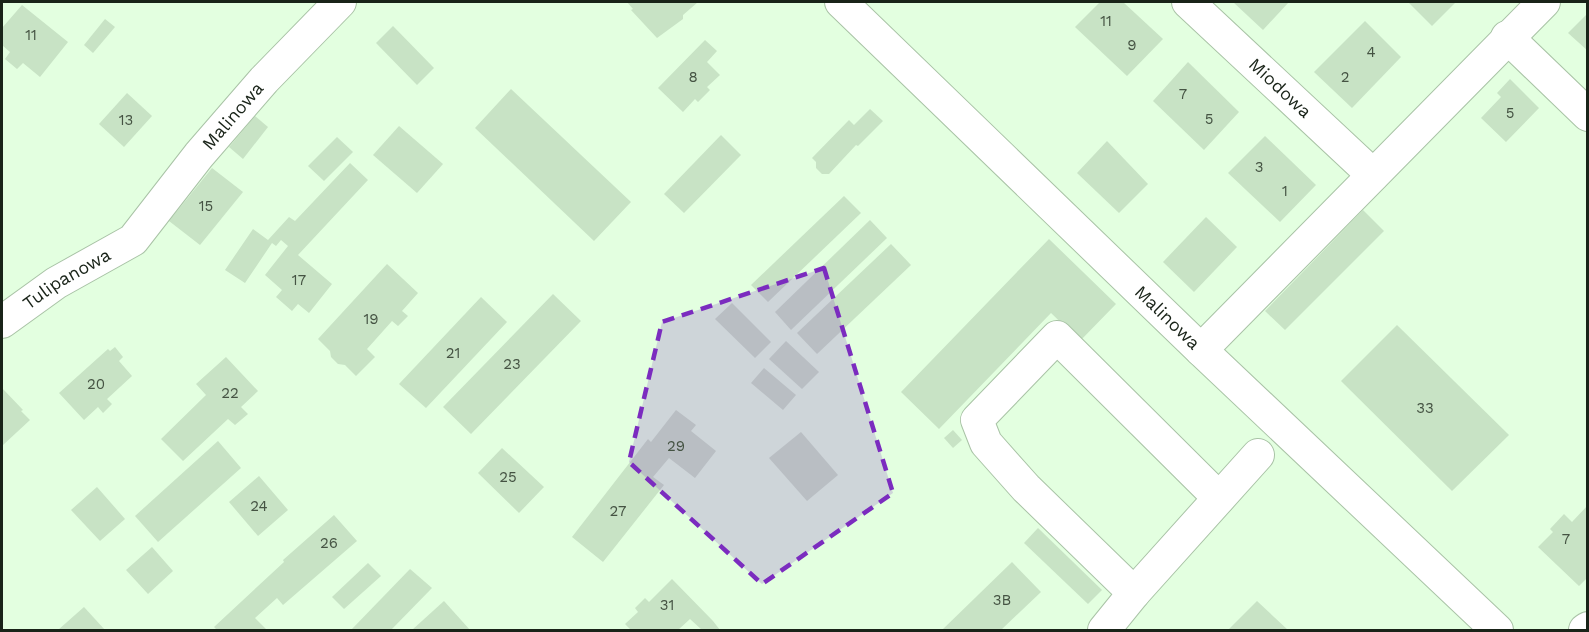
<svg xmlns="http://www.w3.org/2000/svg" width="1589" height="632" viewBox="0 0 1589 632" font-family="'Work Sans',sans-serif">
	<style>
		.building { fill: #c8e3c5 }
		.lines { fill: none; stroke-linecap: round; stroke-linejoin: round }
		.minor-casing { stroke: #a9c3a6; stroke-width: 34 }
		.minor { stroke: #fff; stroke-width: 32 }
		.marked { fill: #7b2cbf; fill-opacity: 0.2; stroke: #7b2cbf; stroke-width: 4.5; stroke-dasharray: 12 8; stroke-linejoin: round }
		.labels { text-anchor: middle; stroke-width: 6; stroke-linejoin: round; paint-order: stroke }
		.number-label { font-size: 15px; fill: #455343 }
		.street-label { font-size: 18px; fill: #192318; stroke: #e3ffe0 }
	</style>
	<rect width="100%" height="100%" fill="#e3ffe0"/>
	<g class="building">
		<path d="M627 2H698L683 15V19L657 38 631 10 633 9Z"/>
		<path d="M1100 2H1123L1163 39 1127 76 1075 27Z"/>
		<path d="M1233 2H1289L1263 30Z"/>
		<path d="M1408 2H1456L1432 26Z"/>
		<path d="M22 5 68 42 40 77 23 63 17 69 5 59 10 52 2 45V28Z"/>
		<path d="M1588 13V51L1568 33Z"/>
		<path d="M105 19 115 27 93 53 84 45Z"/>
		<path d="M1365 21 1401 57 1352 108 1314 72Z"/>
		<path d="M393 26 434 68 417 85 376 43Z"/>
		<path d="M705 40 717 51 707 62 720 75 707 87 710 90 698 102 695 99 683 112 658 88Z"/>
		<path d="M1188 62 1239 112 1204 150 1153 101Z"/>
		<path d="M1510 79 1539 108 1506 142 1481 118 1501 97 1497 93Z"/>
		<path d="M511 89 631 202 594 241 475 128Z"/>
		<path d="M127 93 152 116 124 147 99 124Z"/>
		<path d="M870 109 883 121 858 146 856 145 829 174H822L816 168V162L812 158 849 120 854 125Z"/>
		<path d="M255 116 268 127 243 159 229 147Z"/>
		<path d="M399 126 443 164 417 193 373 155Z"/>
		<path d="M721 135 741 155 684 213 664 194Z"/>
		<path d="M1265 136 1316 185 1280 222 1228 173Z"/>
		<path d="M337 137 353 152 324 181 308 166Z"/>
		<path d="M1107 141 1148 184 1119 213 1077 173Z"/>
		<path d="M350 163 368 180 298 255 332 284 309 313 298 304 292 311 276 297 282 290 265 275 288 246 281 240 276 246 272 243 245 283 225 270 253 229 268 240 289 217 295 221Z"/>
		<path d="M212 168 243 192 200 245 169 221Z"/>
		<path d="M844 196 861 213 768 302 751 285Z"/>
		<path d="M1363 210 1384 231 1285 330 1265 311Z"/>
		<path d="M1206 217 1237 247 1194 292 1163 262Z"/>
		<path d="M870 220 887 238 791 330 775 312Z"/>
		<path d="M1049 239 1116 304 1080 341 1051 313 939 429 901 392Z"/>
		<path d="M891 244 911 265 817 354 797 333Z"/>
		<path d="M387 264 418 293 402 311 408 316 398 326 392 321 367 349 375 357 356 376 345 365 338 364 331 357 330 351 318 339Z"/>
		<path d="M553 294 581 321 471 434 443 407Z"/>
		<path d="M481 297 507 322 426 408 399 384Z"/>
		<path d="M732 303 771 342 755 358 715 319Z"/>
		<path d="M1397 325 1509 435 1452 491 1341 381Z"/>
		<path d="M786 341 819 372 802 389 769 359Z"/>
		<path d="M115 347 123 357 119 361 132 376 107 399 112 404 103 413 98 407 84 420 59 393 108 349 110 351Z"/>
		<path d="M226 357 258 391 241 407 248 414 235 425 228 419 183 461 161 439 206 395 196 384Z"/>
		<path d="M764 368 796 395 783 410 751 383Z"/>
		<path d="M2 388 23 410 21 411 30 420 3 445Z"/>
		<path d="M676 410 696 425 691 431 716 451 695 478 669 458 653 477 664 485 603 562 572 537 648 439 651 442Z"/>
		<path d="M953 430 962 440 953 448 944 438Z"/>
		<path d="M801 432 838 475 807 501 769 458Z"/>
		<path d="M218 441 241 468 158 542 135 516Z"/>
		<path d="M502 448 544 487 519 513 478 473Z"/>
		<path d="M259 476 288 510 258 536 229 502Z"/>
		<path d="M97 487 125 519 100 541 71 510Z"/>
		<path d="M1588 505V577L1579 586 1538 547 1553 532 1550 529 1564 514 1572 522Z"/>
		<path d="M334 515 357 541 283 605 277 598 255 618 267 630H217L214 627 284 562 283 560Z"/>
		<path d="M1038 528 1102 590 1088 604 1024 543Z"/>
		<path d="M152 547 173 571 148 594 126 570Z"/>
		<path d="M1012 562 1041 592 1001 630H942Z"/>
		<path d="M368 563 381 576 344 609 332 597Z"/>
		<path d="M410 569 432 588 391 630H351Z"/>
		<path d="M672 579 713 621 720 630H702L690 619 678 630H631L625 624 638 612 635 608 645 598 649 602Z"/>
		<path d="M444 601 470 630H412Z"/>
		<path d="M1257 601 1288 630H1228Z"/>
		<path d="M84 607 105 630H58Z"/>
	</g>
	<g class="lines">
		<defs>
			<g id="minor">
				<path id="s1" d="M841 2 1201 350 1497 630"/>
				<path id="s2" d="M1188 2 1373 175"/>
				<path d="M1507 37 1588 115"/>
				<path id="s3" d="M2 322 56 283 133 240 199 155 264 80 340 2"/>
				<path d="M1201 350 1544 2"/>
				<path d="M1134 593 1026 488 986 443 977 420 1057 337 1219 498"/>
				<path d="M1104 630 1134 593 1258 455"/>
				<path d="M1585 630 1588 628"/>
			</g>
		</defs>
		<use href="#minor" class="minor-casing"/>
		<use href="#minor" class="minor"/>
	</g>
	<path class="marked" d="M824 268 893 493 762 584 629 462 662 322Z"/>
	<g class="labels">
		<g class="number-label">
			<text x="1106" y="26">11</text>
			<text x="31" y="40">11</text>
			<text x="1132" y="50">9</text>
			<text x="1371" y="57">4</text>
			<text x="693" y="82">8</text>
			<text x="1345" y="82">2</text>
			<text x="1183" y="99">7</text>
			<text x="1510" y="118">5</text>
			<text x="1209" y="124">5</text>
			<text x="126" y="125">13</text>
			<text x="1259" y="172">3</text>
			<text x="1285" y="196">1</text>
			<text x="206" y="211">15</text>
			<text x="299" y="285">17</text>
			<text x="371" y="324">19</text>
			<text x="453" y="358">21</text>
			<text x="512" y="369">23</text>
			<text x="96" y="389">20</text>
			<text x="230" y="398">22</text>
			<text x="1425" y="413">33</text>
			<text x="676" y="451">29</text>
			<text x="508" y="482">25</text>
			<text x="259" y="511">24</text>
			<text x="618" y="516">27</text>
			<text x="1566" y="544">7</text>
			<text x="329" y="548">26</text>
			<text x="1002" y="605">3B</text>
			<text x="667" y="610">31</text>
		</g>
		<g class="street-label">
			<text dy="6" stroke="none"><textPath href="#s2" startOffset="126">Miodowa</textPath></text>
			<text dy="6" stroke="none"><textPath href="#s3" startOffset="314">Malinowa</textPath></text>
			<text dy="6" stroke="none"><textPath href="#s3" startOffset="78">Tulipanowa</textPath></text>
			<text dy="6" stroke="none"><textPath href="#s1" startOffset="454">Malinowa</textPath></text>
		</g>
	</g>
	<rect width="1589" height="632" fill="none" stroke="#192318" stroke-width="6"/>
</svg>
